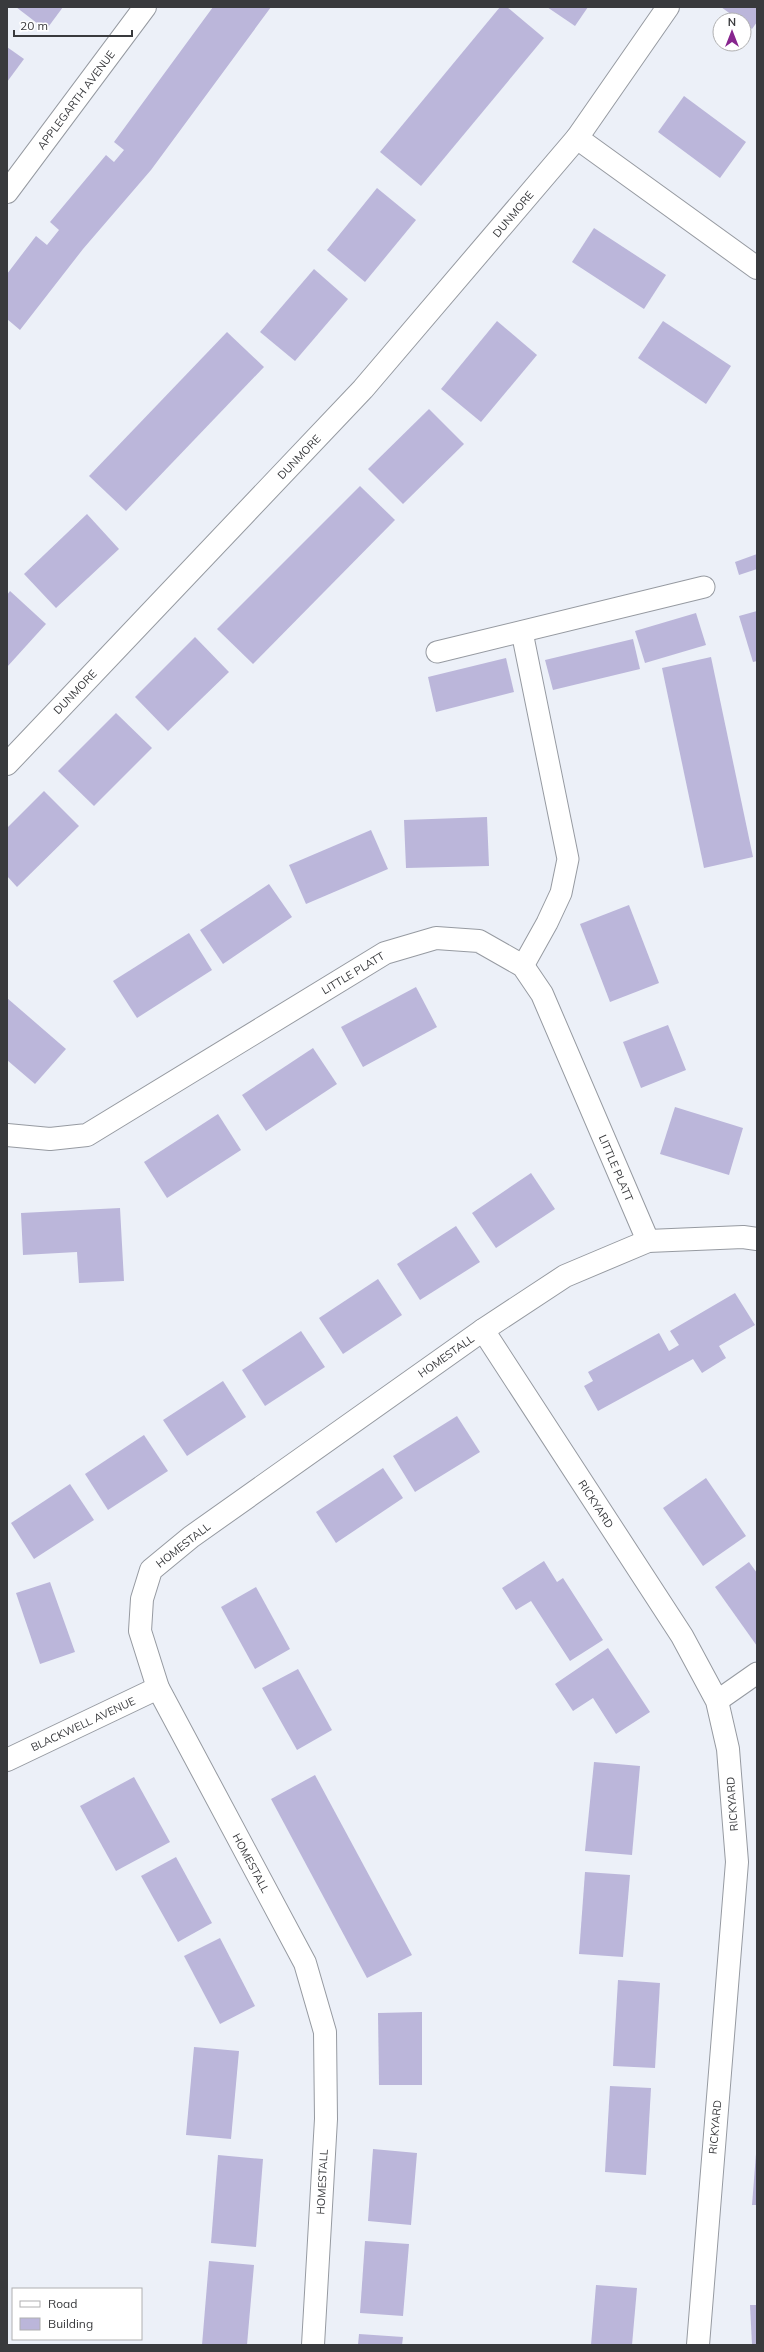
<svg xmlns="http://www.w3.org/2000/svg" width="764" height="2352" viewBox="0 0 764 2352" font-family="Mulish,sans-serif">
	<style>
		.building { fill: #bbb6da }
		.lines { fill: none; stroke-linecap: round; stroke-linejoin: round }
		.service-casing { stroke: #969aa1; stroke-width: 23 }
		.minor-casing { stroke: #969aa1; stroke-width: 24 }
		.service { stroke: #fff; stroke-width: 21 }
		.minor { stroke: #fff; stroke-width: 22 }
		.labels { text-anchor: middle; stroke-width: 3; stroke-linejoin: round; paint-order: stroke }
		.street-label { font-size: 11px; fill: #393a3d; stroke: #fff }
	</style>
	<rect width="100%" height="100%" fill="#ecf0f8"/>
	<g class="building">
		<path d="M16 7H63L46 30Z"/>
		<path d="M213 7H271L151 170 83 249 20 330 7 319V274L36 236 47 245 59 230 50 222 106 155 114 162 124 150 114 142Z"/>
		<path d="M500 7H507L544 38 421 186 380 152Z"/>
		<path d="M547 7H588L575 26Z"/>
		<path d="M721 7H757V22L752 29 744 23V20H739Z"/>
		<path d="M7 47 24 59 7 82Z"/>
		<path d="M684 96 746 142 720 178 658 132Z"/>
		<path d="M377 188 416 220 365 282 327 250Z"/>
		<path d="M594 228 666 275 644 309 572 262Z"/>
		<path d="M314 269 348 299 295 361 260 332Z"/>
		<path d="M497 321 537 355 481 422 441 389Z"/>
		<path d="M663 321 731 366 706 404 638 358Z"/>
		<path d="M227 332 264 367 126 511 89 476Z"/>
		<path d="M429 409 464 444 403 504 368 469Z"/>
		<path d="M360 486 395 520 253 664 217 629Z"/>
		<path d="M87 514 119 549 56 608 24 574Z"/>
		<path d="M757 554V569L739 575 735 562Z"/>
		<path d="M10 591 46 624 7 667V595Z"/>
		<path d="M757 611V661L753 662 739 616Z"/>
		<path d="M696 613 706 645 645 663 635 631Z"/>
		<path d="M195 637 229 672 168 731 135 697Z"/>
		<path d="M633 639 640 669 553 690 545 660Z"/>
		<path d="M711 657 753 857 704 868 662 668Z"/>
		<path d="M506 658 514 692 436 712 428 677Z"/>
		<path d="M116 713 152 748 94 806 58 771Z"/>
		<path d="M44 791 79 826 17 887 7 876V828Z"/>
		<path d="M487 817 489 866 406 868 404 820Z"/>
		<path d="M371 830 388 869 306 904 289 865Z"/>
		<path d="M269 884 292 917 223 964 200 930Z"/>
		<path d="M629 905 659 983 610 1002 580 924Z"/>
		<path d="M189 933 212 970 137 1018 113 981Z"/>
		<path d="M416 987 437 1027 363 1067 341 1027Z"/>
		<path d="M7 998 66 1049 35 1084 7 1060Z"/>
		<path d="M668 1025 686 1070 641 1088 623 1042Z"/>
		<path d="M313 1048 337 1084 266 1131 242 1095Z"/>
		<path d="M675 1107 743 1128 729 1175 660 1154Z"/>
		<path d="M218 1114 241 1150 167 1198 144 1162Z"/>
		<path d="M531 1173 555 1209 496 1248 472 1213Z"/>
		<path d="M120 1208 124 1281 79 1283 77 1252 23 1255 21 1213Z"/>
		<path d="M456 1226 480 1262 420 1300 397 1264Z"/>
		<path d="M378 1279 402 1315 343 1354 319 1318Z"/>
		<path d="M735 1293 755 1325 719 1346 726 1358 702 1373 693 1359 598 1411 584 1386 593 1381 588 1372 659 1333 669 1351 679 1345 670 1331Z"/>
		<path d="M301 1331 325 1367 265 1406 242 1370Z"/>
		<path d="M223 1381 246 1417 187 1456 163 1420Z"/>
		<path d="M457 1416 480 1452 415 1492 393 1456Z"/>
		<path d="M144 1435 168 1471 108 1510 85 1474Z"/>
		<path d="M383 1468 403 1498 336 1543 316 1512Z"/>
		<path d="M706 1478 746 1536 703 1566 663 1508Z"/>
		<path d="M70 1484 94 1520 34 1559 11 1523Z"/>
		<path d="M544 1561 557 1582 563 1578 603 1640 570 1661 531 1601 516 1610 502 1588Z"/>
		<path d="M749 1562 757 1573V1646L715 1587Z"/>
		<path d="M50 1582 75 1652 40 1664 16 1593Z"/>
		<path d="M256 1587 290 1649 255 1669 221 1607Z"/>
		<path d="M608 1648 650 1712 616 1734 593 1698 573 1711 555 1684Z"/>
		<path d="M298 1669 332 1730 297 1750 262 1688Z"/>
		<path d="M594 1762 640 1766 632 1855 585 1851Z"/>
		<path d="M315 1775 412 1955 367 1978 271 1799Z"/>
		<path d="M134 1777 170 1842 116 1871 80 1806Z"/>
		<path d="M176 1857 212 1923 178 1942 141 1876Z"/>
		<path d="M585 1872 630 1875 623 1957 579 1954Z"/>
		<path d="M220 1938 255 2006 220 2024 184 1956Z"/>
		<path d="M618 1980 660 1983 655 2068 613 2066Z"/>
		<path d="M422 2012V2085H379L378 2013Z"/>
		<path d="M194 2047 239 2051 231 2139 186 2135Z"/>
		<path d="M610 2086 651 2088 646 2175 605 2172Z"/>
		<path d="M373 2149 417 2153 411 2225 368 2221Z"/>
		<path d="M756 2154H757V2205H752Z"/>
		<path d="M218 2155 263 2159 256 2247 211 2243Z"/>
		<path d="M365 2241 409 2244 403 2316 360 2313Z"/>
		<path d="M209 2261 254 2265 247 2345H202Z"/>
		<path d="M596 2285 637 2288 632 2345H591Z"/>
		<path d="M750 2305H757V2345H752Z"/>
		<path d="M359 2334 403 2337 402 2345H358Z"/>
	</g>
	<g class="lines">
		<defs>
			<g id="service">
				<path d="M522 632 568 859 561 893 547 923 523 966"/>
				<path d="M437 652 704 587"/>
				<path d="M717 1701 757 1673"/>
			</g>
			<g id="minor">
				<path d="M577 138 757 268"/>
				<path d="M7 192 145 7"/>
				<path d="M7 764 363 389 577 138 668 7"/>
				<path d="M7 1135 50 1139 87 1135 385 953 436 938 479 941 523 966 542 994 648 1241"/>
				<path d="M483 1330 682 1636 717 1701 728 1749 737 1862 698 2345"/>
				<path d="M7 1760 158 1688"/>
				<path d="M313 2345 326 2119 325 2032 305 1963 158 1688 140 1631 142 1599 151 1570 191 1537 483 1330 565 1276 648 1241 743 1237 757 1239"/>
			</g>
		</defs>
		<use href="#service" class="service-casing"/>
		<use href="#minor" class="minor-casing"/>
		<use href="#service" class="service"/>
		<use href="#minor" class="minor"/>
	</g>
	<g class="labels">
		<g class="street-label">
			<text transform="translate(76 100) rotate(-53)" y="4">APPLEGARTH AVENUE</text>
			<text transform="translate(513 214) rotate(-50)" y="4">DUNMORE</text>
			<text transform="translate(299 457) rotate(-46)" y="4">DUNMORE</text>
			<text transform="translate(75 692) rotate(-46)" y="4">DUNMORE</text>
			<text transform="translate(353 973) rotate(-31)" y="4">LITTLE PLATT</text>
			<text transform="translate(616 1168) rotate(67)" y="4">LITTLE PLATT</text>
			<text transform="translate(446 1356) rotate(-35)" y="4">HOMESTALL</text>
			<text transform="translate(596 1504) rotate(57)" y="4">RICKYARD</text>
			<text transform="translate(183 1545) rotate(-38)" y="4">HOMESTALL</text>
			<text transform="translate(83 1724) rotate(-25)" y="4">BLACKWELL AVENUE</text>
			<text transform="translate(732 1804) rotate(-94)" y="4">RICKYARD</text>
			<text transform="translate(251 1863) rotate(62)" y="4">HOMESTALL</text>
			<text transform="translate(715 2127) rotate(-85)" y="4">RICKYARD</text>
			<text transform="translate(322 2182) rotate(-87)" y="4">HOMESTALL</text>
		</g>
	</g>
	<rect width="764" height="2352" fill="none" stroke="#393a3d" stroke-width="16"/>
	<rect x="12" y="2288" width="130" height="52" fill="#ffffff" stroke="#b0b0b1"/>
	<rect x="20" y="2301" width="20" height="6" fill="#ffffff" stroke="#b0b0b1"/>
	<text x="48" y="2308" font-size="12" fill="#393a3d">Road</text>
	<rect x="20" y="2318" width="20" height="12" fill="#bbb6da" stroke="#b0b0b1"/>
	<text x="48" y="2328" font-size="12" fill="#393a3d">Building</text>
	<g transform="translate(732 32)"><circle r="19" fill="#ffffff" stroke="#b0b0b1"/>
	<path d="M0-3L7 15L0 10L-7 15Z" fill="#87258e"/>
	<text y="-6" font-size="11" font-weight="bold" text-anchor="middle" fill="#393a3d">N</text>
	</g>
	<path d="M14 30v6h118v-6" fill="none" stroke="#393a3d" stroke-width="2"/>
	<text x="20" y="30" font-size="12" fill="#393a3d" stroke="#ffffff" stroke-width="3" paint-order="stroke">20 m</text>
</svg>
